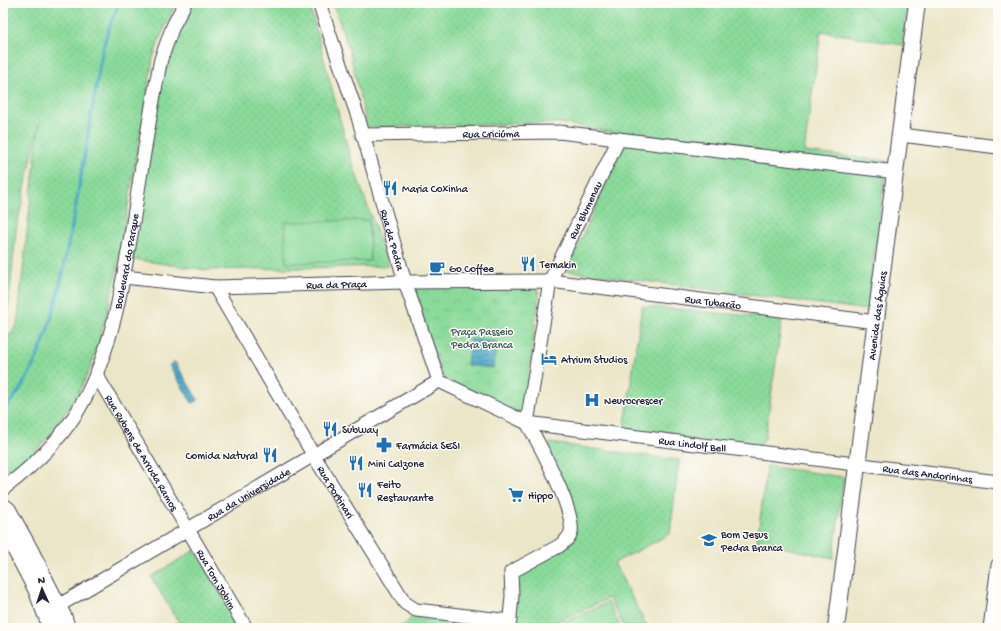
<svg xmlns="http://www.w3.org/2000/svg" width="1001" height="631" viewBox="0 0 1001 631" font-family="'Gochi Hand',sans-serif">
	<style>
		.grass { fill: url(#grass-dots); stroke: #567e6a }
		.park { fill: url(#park-crowns); stroke: #567e6a }
		.garden { fill: #8ada9a; stroke: #567e6a }
		.water { fill: url(#water-rules); stroke: #366482 }
		.lines { fill: none; stroke-linecap: round; stroke-linejoin: round }
		.stream { stroke: #4aa7c8; stroke-width: 3 }
		.minor-casing { stroke: #403f50; stroke-width: 15 }
		.tertiary-casing { stroke: #403f50; stroke-width: 18 }
		.minor { stroke: #fff; stroke-width: 13 }
		.tertiary { stroke: #fff; stroke-width: 16 }
		.labels { text-anchor: middle; stroke-width: 3; stroke-linejoin: round; paint-order: stroke }
		.street-label { font-size: 11px; fill: #22223b; stroke: #fdfcf7 }
		.poi-label { font-size: 11px; fill: #22223b; stroke: #fdfcf7; text-anchor: start }
		.park-label { font-size: 11px; fill: #415958; stroke: #fdfcf7 }
	</style>
	<defs>
		<pattern id="grass-dots" width="8" height="8" patternUnits="userSpaceOnUse"><rect width="8" height="8" fill="#8ada9a"/><path d="M2 2h.1M6 6h.1" fill="none" stroke="#77bb86" stroke-width="1.8" stroke-linecap="round"/></pattern>
		<pattern id="park-crowns" width="20" height="18" patternUnits="userSpaceOnUse"><rect width="20" height="18" fill="#8ada9a"/><path d="M2 6a3 3 0 1 1 6 0M12 15a3 3 0 1 1 6 0" fill="none" stroke="#77bb86"/></pattern>
		<pattern id="water-rules" width="6" height="5" patternUnits="userSpaceOnUse"><rect width="6" height="5" fill="#4aa7c8"/><path d="M0 2.5h6" fill="none" stroke="#3d88a4"/></pattern>
	</defs>
	<rect width="100%" height="100%" fill="#fdfcf7"/>
	<filter id="ink" filterUnits="userSpaceOnUse"><feTurbulence type="fractalNoise" baseFrequency=".025" numOctaves="2"/><feDisplacementMap in="SourceGraphic" scale="8" xChannelSelector="R" yChannelSelector="G"/><feConvolveMatrix kernelMatrix="1 2 1 2 8 2 1 2 1" color-interpolation-filters="sRGB"/></filter>
	<filter id="wash" filterUnits="userSpaceOnUse"><feTurbulence type="fractalNoise" baseFrequency=".012" numOctaves="4" result="noise"/><feDisplacementMap in="SourceGraphic" scale="16" xChannelSelector="R" yChannelSelector="G"/><feGaussianBlur stdDeviation="0.9" result="paint"/><feColorMatrix in="noise" values="0 0 0 0 0 0 0 0 0 0 0 0 0 0 0 0 0 1.4 0 .05"/><feComposite in="paint" operator="in"/></filter>
	<g filter="url(#wash)">
		<rect width="100%" height="100%" fill="#ece6c8"/>
		<g class="grass">
			<path d="M3 3H176L160 38 153 58 116 276 99 343 89 371 78 394 48 438 21 466 3 479V343L17 325 39 124 16 230 7 321 3 326Z"/>
			<path d="M189 3H309L350 157 389 266 207 270 131 259 165 61Z"/>
			<path d="M333 3H908L902 45 821 31 804 152 887 161 867 310 567 271 623 145 626 135 560 123 367 127 350 53Z"/>
			<path d="M642 306 782 319 765 438 758 448 624 431Z"/>
			<path d="M550 443 679 460 670 534 614 563 648 628H625L609 598 543 628H512L514 573 572 539 552 461Z"/>
			<path d="M767 466 844 477 833 558 757 542Z"/>
			<path d="M195 550 241 628H182L151 577Z"/>
			<path d="M416 612 508 622 507 628H397L406 624Z"/>
		</g>
		<path class="park" d="M533 285 538 289 539 295 524 410 521 415 443 378 410 287Z"/>
		<g class="garden">
			<path d="M369 220 370 261 286 263 285 222Z"/>
			<path d="M608 602 621 628H552Z"/>
		</g>
		<g class="water">
			<path d="M470 339 497 342 493 368 467 365Z"/>
			<path d="M175 362 198 400 192 403 169 365Z"/>
		</g>
		<g class="lines">
			<path class="stream" d="M3 410C33 381 51 325 60 285 63 275 64 265 66 255 81 186 90 117 103 48L109 28 119 3"/>
		</g>
	</g>
	<g filter="url(#ink)">
		<g class="lines">
			<defs>
				<g id="minor">
					<path id="s1" d="M319 3 358 117 405 282 439 381 527 423 998 482"/>
					<path id="s2" d="M362 135 559 132 896 172"/>
					<path d="M901 135 998 147"/>
					<path id="s3" d="M124 277 215 287 405 282 550 281 876 322"/>
					<path id="s4" d="M215 287 314 456 405 603 416 610 510 621"/>
					<path id="s5" d="M96 374 246 628"/>
					<path id="s6" d="M527 423 550 281 619 139"/>
					<path id="s7" d="M3 489C35 465 65 436 84 400 112 348 122 287 132 229 141 173 149 116 161 59L173 26 185 3"/>
					<path id="s8" d="M58 606 439 381"/>
					<path d="M509 628 512 596 511 572 559 546C564 542 569 539 571 532 575 511 539 443 527 423"/>
					<path d="M990 628 998 565"/>
				</g>
				<g id="tertiary">
					<path d="M3 506 8 510 30 550 64 618 67 628"/>
					<path d="M3 526 36 589 51 628"/>
					<path id="s9" d="M836 628 917 3"/>
				</g>
			</defs>
			<use href="#minor" class="minor-casing"/>
			<use href="#tertiary" class="tertiary-casing"/>
			<use href="#minor" class="minor"/>
			<use href="#tertiary" class="tertiary"/>
		</g>
	</g>
	<defs>
		<symbol id="restaurant-bare" viewBox="-9 -9 18 18"><path d="M-5-6h1v4h1v-4h1v4h1v-4h1v5L-1.5 .5V6h-2V.5L-5-1ZM5-6V6H3V1.5H1.5Q1.5-4 5-6Z" fill="#1f6fb2" stroke="#fdfcf7" stroke-width="2.5" paint-order="stroke"/></symbol>
		<symbol id="cafe-bare" viewBox="-9 -9 18 18"><path d="M-5.5-4.5H6V0H3Q3 3.5 0 3.5H-2.5Q-5.5 3.5-5.5 0ZM3-3.2v2h1.7v-2ZM-6 4.5H4V6H-6Z" fill="#1f6fb2" stroke="#fdfcf7" stroke-width="2.5" paint-order="stroke"/></symbol>
		<symbol id="hotel-bare" viewBox="-9 -9 18 18"><path d="M-6-4.5h1.5V1H6V5H4.5V3h-9V5H-6ZM-4 0a1.8 1.8 0 1 1 3.6 0ZM.5 0V-2.5h3Q6-2.5 6 0Z" fill="#1f6fb2" stroke="#fdfcf7" stroke-width="2.5" paint-order="stroke"/></symbol>
		<symbol id="hospital-bare" viewBox="-9 -9 18 18"><path d="M-5-5h3v3.5h4V-5h3V5h-3V1.5h-4V5h-3Z" fill="#1f6fb2" stroke="#fdfcf7" stroke-width="2.5" paint-order="stroke"/></symbol>
		<symbol id="pharmacy-bare" viewBox="-9 -9 18 18"><path d="M-2-6h4v4h4v4h-4v4h-4v-4h-4v-4h4Z" fill="#1f6fb2" stroke="#fdfcf7" stroke-width="2.5" paint-order="stroke"/></symbol>
		<symbol id="supermarket-bare" viewBox="-9 -9 18 18"><path d="M-6-5.5h2.5l.6 2H6L4.5 2H-2.5L-4.4-4H-6ZM-1.5 3.2a1.3 1.3 0 1 0 .1 0ZM3 3.2a1.3 1.3 0 1 0 .1 0Z" fill="#1f6fb2" stroke="#fdfcf7" stroke-width="2.5" paint-order="stroke"/></symbol>
		<symbol id="school-bare" viewBox="-9 -9 18 18"><path d="M0-5L7-2L0 1L-7-2ZM-4 1L0 2.5L4 1V4Q0 6-4 4Z" fill="#1f6fb2" stroke="#fdfcf7" stroke-width="2.5" paint-order="stroke"/></symbol>
	</defs>
	<g fill-rule="evenodd">
		<use href="#restaurant-bare" x="379" y="177" width="22" height="22"/>
		<use href="#restaurant-bare" x="517" y="253" width="22" height="22"/>
		<use href="#cafe-bare" x="426" y="257" width="22" height="22"/>
		<use href="#hotel-bare" x="538" y="348" width="22" height="22"/>
		<use href="#hospital-bare" x="581" y="389" width="22" height="22"/>
		<use href="#restaurant-bare" x="319" y="418" width="22" height="22"/>
		<use href="#pharmacy-bare" x="373" y="434" width="22" height="22"/>
		<use href="#restaurant-bare" x="259" y="444" width="22" height="22"/>
		<use href="#restaurant-bare" x="345" y="452" width="22" height="22"/>
		<use href="#restaurant-bare" x="354" y="479" width="22" height="22"/>
		<use href="#supermarket-bare" x="505" y="484" width="22" height="22"/>
		<use href="#school-bare" x="698" y="529" width="22" height="22"/>
	</g>
	<g class="labels">
		<g class="street-label">
			<text dy="4" stroke="none"><textPath href="#s2" startOffset="129">Rua Criciúma</textPath></text>
			<text dy="4" stroke="none"><textPath href="#s6" startOffset="223">Rua Blumenau</textPath></text>
			<text dy="4" stroke="none"><textPath href="#s1" startOffset="248">Rua da Pedra</textPath></text>
			<text dy="4" stroke="none"><textPath href="#s7" startOffset="267">Boulevard do Parque</textPath></text>
			<text dy="4" stroke="none"><textPath href="#s3" startOffset="213">Rua da Praça</textPath></text>
			<text dy="4" stroke="none"><textPath href="#s3" startOffset="591">Rua Tubarão</textPath></text>
			<text dy="4" stroke="none"><textPath href="#s9" startOffset="315">Avenida das Águias</textPath></text>
			<text dy="4" stroke="none"><textPath href="#s1" startOffset="661">Rua Lindolf Bell</textPath></text>
			<text dy="4" stroke="none"><textPath href="#s5" startOffset="91">Rua Rubens de Arruda Ramos</textPath></text>
			<text dy="4" stroke="none"><textPath href="#s1" startOffset="898">Rua das Andorinhas</textPath></text>
			<text dy="4" stroke="none"><textPath href="#s4" startOffset="238">Rua Portinari</textPath></text>
			<text dy="4" stroke="none"><textPath href="#s8" startOffset="221">Rua da Universidade</textPath></text>
			<text dy="4" stroke="none"><textPath href="#s5" startOffset="238">Rua Tom Jobim</textPath></text>
		</g>
		<g class="poi-label">
			<text x="402" y="192">Maria Coxinha</text>
			<text x="540" y="268">Temakin</text>
			<text x="449" y="272">Go Coffee</text>
			<text x="561" y="363">Atrium Studios</text>
			<text x="604" y="404">Neurocrescer</text>
			<text x="342" y="433">Subway</text>
			<text x="396" y="449">Farmácia SESI</text>
			<text x="258" y="459" text-anchor="end">Comida Natural</text>
			<text x="368" y="467">Mini Calzone</text>
			<text x="377" y="488">Feito<tspan x="377" dy="13">Restaurante</tspan></text>
			<text x="528" y="499">Hippo</text>
			<text x="721" y="538">Bom Jesus<tspan x="721" dy="13">Pedra Branca</tspan></text>
		</g>
		<g class="park-label">
			<text x="482" y="335">Praça Passeio<tspan x="482" dy="13">Pedra Branca</tspan></text>
		</g>
	</g>
	<rect width="1001" height="631" fill="none" stroke="#fdfcf7" stroke-width="16"/>
	<g transform="translate(42 589) rotate(357)" stroke="#fdfcf7" stroke-width="3" paint-order="stroke">
	<path d="M0-3L7 15L0 10L-7 15Z" fill="#22223b"/>
	<text y="-6" font-size="11" font-weight="bold" text-anchor="middle" fill="#22223b">N</text>
	</g>
</svg>
